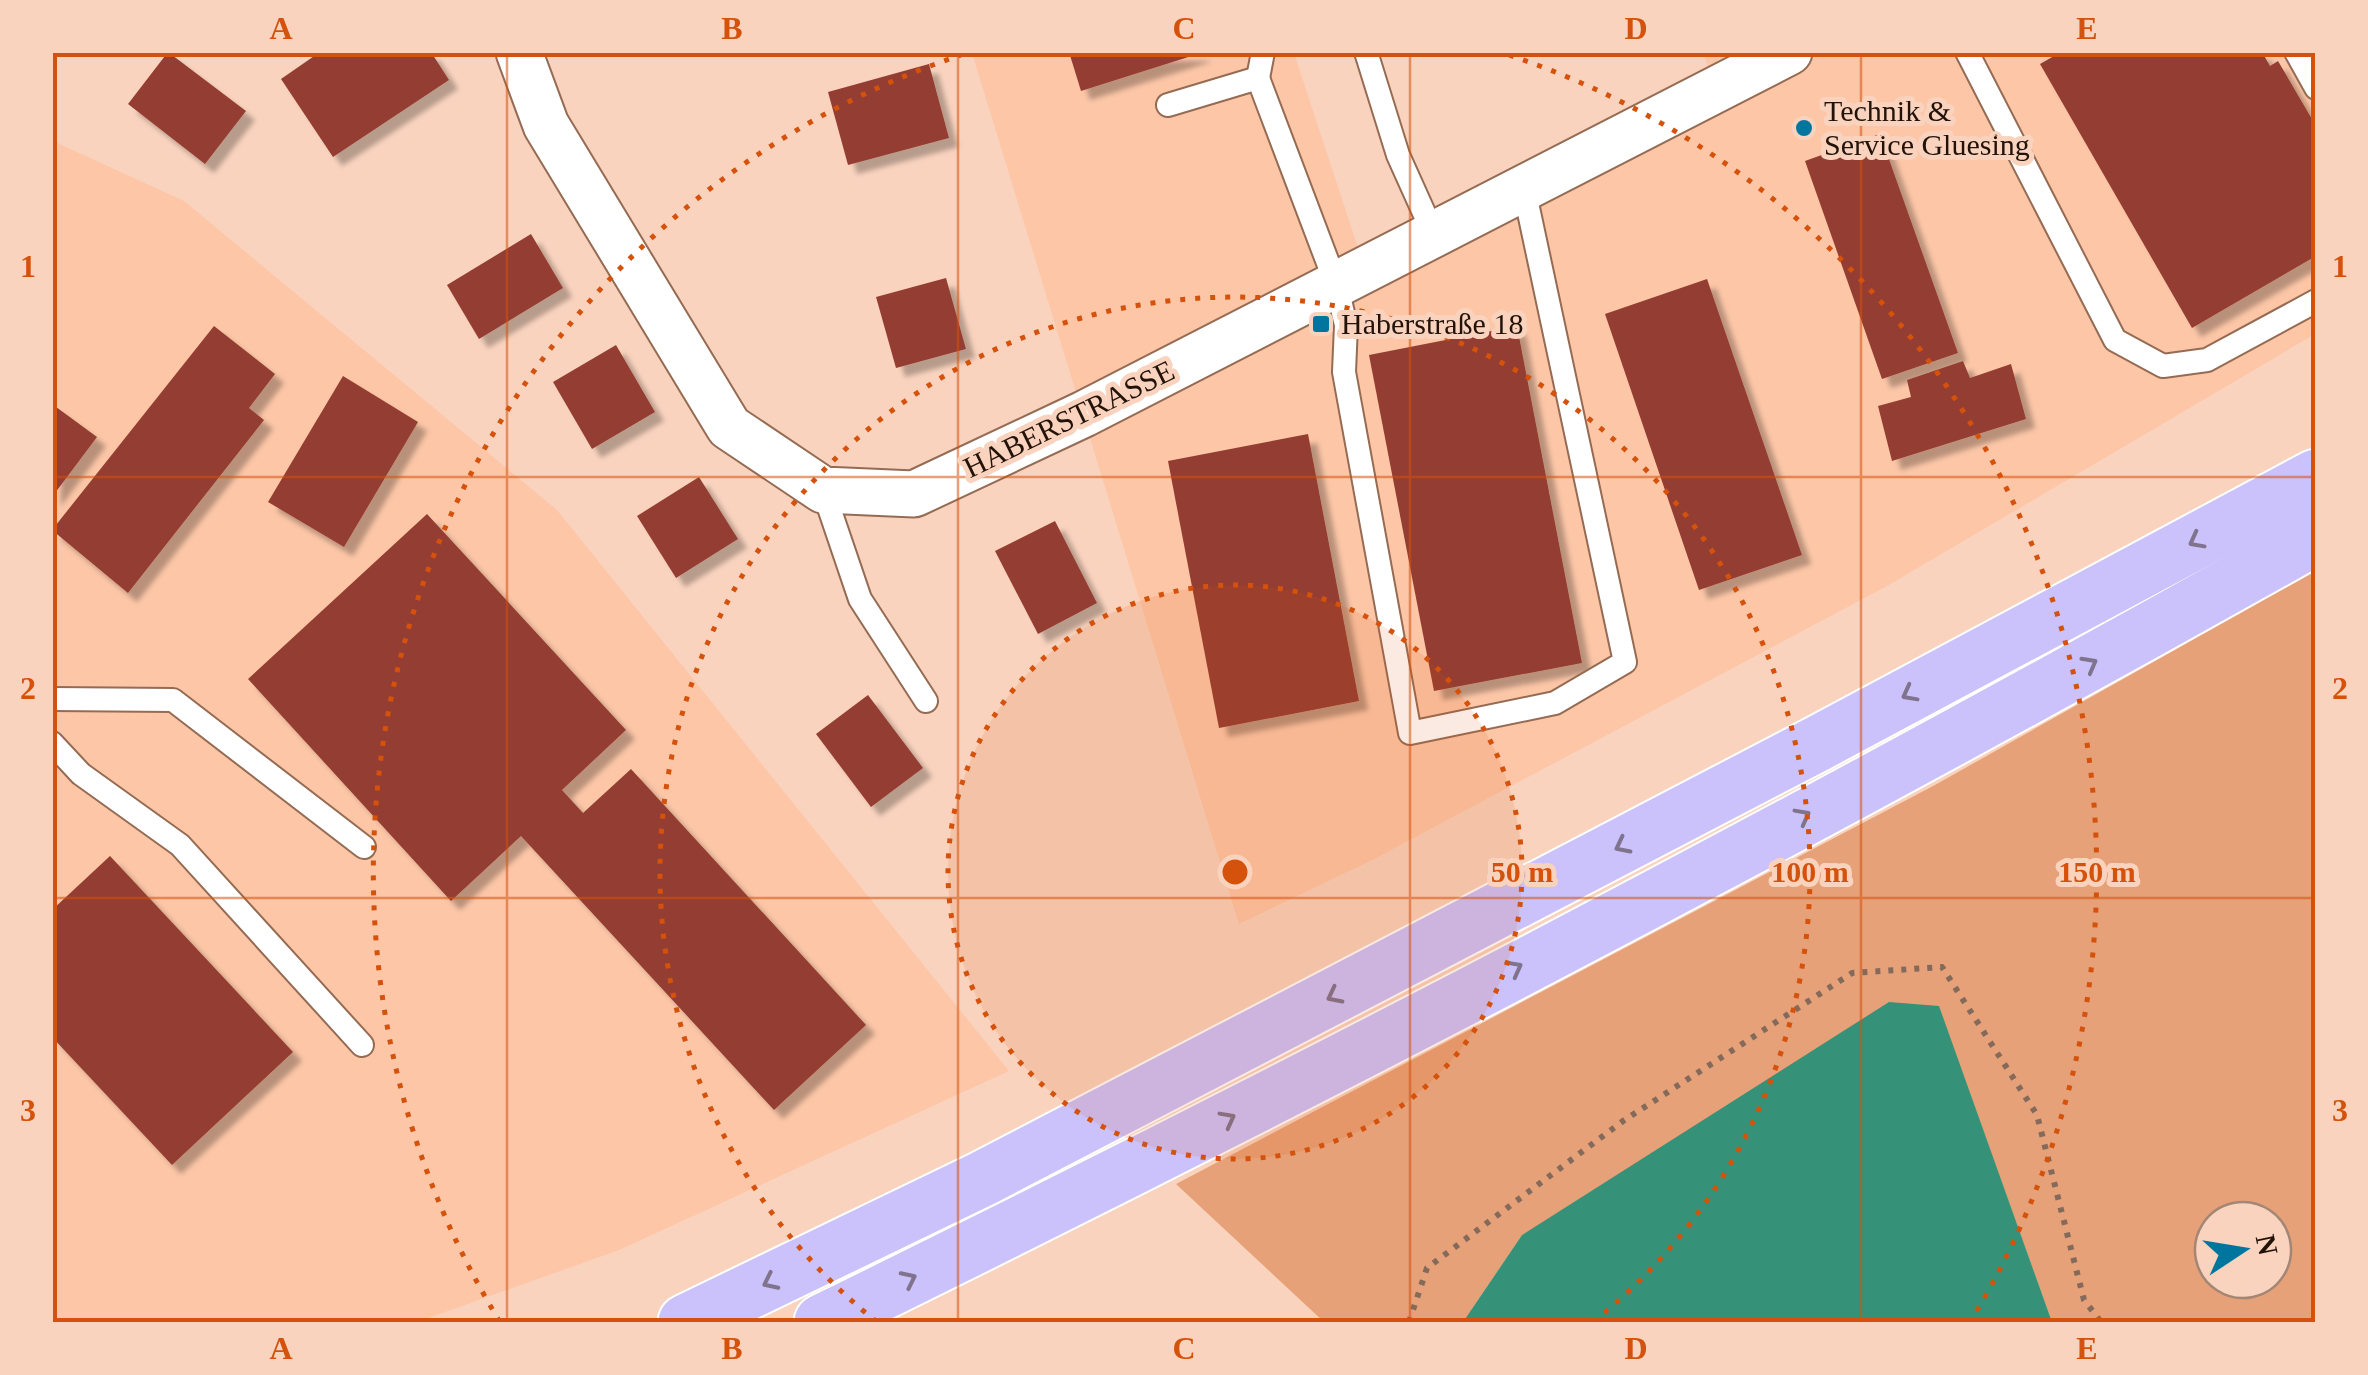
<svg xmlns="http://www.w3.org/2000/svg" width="2368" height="1375" viewBox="0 0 2368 1375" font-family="'Times New Roman',serif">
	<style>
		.built { fill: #fcc6a7 }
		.green { fill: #e7a178; fill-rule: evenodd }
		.water { fill: #359278 }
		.building { fill: #943e30; filter: url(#shadow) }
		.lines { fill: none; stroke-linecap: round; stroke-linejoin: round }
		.service-casing { stroke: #956b53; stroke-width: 26 }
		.minor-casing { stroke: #956b53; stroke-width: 49 }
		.trunk-casing { stroke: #fff; stroke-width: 59 }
		.path { stroke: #846a5b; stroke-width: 6; stroke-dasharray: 5 8; stroke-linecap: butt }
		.service { stroke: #fff; stroke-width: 22 }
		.minor { stroke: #fff; stroke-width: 45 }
		.trunk { stroke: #cbc2fc; stroke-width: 55 }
		.oneway { stroke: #7f738e }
		.grid { fill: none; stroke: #d4520c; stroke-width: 2.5; stroke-opacity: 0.55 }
		.ring { fill: none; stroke: #d4520c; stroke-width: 5; stroke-dasharray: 5 10 }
		.poi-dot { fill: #00769f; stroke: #f9d3be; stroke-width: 4 }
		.labels { text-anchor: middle; stroke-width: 10; stroke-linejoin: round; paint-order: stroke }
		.poi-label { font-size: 30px; fill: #221208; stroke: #f9d3be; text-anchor: start }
		.street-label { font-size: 30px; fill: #221208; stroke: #f9d3be }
		.centre { fill: #d4520c; stroke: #f9d3be; stroke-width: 5 }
		.ring-label { font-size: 30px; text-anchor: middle; font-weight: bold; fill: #d4520c; stroke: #f9d3be; stroke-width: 10; stroke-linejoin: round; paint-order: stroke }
		.neatline { fill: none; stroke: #d4520c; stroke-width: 4 }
		.grid-label { font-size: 32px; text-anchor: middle; font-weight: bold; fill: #d4520c }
	</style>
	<defs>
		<filter id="shadow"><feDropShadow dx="9" dy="9" stdDeviation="2.5" flood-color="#0004"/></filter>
	</defs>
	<rect width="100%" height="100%" fill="#f9d3be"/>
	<g class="built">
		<path d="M972 53H1294L1365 269 1717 91 1703 53H2315V334L1887 586 1374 859 1239 924Z"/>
		<path d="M53 141 184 201 557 510 1009 1071 619 1250 417 1322H53Z"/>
	</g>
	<path class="green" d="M2315 571V1322H2052L1938 1006 1522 1235 1463 1322H1324L1176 1184 1935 785ZM2213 1220H2273V1280H2213Z"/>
	<path class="water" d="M1889 1002 1939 1006 2052 1322H1463L1522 1235Z"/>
	<g class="building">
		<path d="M168 52 246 111 205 164 128 104Z"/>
		<path d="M320 52H431L449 80 333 157 281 79Z"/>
		<path d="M1069 52H1201V53L1081 91Z"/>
		<path d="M2061 52H2262L2270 66 2278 61 2316 126V256L2192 328 2040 64Z"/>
		<path d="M929 64 949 138 848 165 828 92Z"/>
		<path d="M1880 134 1958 353 1882 379 1805 161Z"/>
		<path d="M531 234 563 288 479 339 447 285Z"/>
		<path d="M946 278 966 349 896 368 876 297Z"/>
		<path d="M1707 279 1802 555 1699 590 1605 314Z"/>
		<path d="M214 326 275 374 249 408 264 420 128 593 52 530Z"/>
		<path d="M1517 326 1582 663 1434 691 1369 355Z"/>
		<path d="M616 345 655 412 592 449 553 382Z"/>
		<path d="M1963 361 1970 378 2011 364 2026 419 1892 461 1878 406 1911 397 1907 380Z"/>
		<path d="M343 376 418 422 344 547 268 502Z"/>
		<path d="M52 404 97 437 52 497Z"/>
		<path d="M1308 434 1359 701 1219 728 1168 461Z"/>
		<path d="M699 477 738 539 676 578 637 516Z"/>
		<path d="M427 514 626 730 562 790 583 813 631 769 866 1025 774 1110 521 836 451 901 248 679Z"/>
		<path d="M1055 521 1097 603 1038 634 995 551Z"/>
		<path d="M868 695 923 768 871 807 816 734Z"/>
		<path d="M110 856 293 1052 172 1165 52 1037V910Z"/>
	</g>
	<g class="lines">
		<defs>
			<g id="service">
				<path d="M1366 52 1398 155 1434 235"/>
				<path d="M1967 52 2115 340 2163 366 2207 360 2316 301"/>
				<path d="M2296 52 2316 88"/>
				<path d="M1258 78 1263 52"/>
				<path d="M1168 105 1258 78 1336 284 1346 325 1344 372 1410 733 1555 703 1625 662 1524 189"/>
				<path d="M823 490 860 599 926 701"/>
				<path d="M52 699 173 700 364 847"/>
				<path d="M52 743 81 774 180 845 362 1045"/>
			</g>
			<path id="minor" d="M519 52 546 125 729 427 823 490 914 494 1084 414 1789 52"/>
			<g id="trunk">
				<path d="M686 1322 984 1178 1817 744 2316 477"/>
				<path d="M822 1322C1326 1075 1826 813 2316 537"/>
			</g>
		</defs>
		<use href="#service" class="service-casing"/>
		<use href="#minor" class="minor-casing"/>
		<use href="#trunk" class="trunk-casing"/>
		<path class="path" d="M1409 1322 1427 1268 1623 1121 1852 973 1942 967 2037 1115 2084 1300 2101 1322"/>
		<use href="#service" class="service"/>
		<use href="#minor" class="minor"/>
		<use href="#trunk" class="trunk"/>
	</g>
	<defs><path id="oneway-chevron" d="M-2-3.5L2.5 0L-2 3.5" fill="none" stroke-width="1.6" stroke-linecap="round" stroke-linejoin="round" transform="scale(2.5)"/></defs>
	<g class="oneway">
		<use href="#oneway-chevron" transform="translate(2196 541) rotate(152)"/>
		<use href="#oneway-chevron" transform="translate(2090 664) rotate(-29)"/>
		<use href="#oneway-chevron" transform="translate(1909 694) rotate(152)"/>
		<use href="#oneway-chevron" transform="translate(1803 816) rotate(-28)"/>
		<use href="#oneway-chevron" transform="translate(1622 846) rotate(153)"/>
		<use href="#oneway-chevron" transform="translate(1515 968) rotate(-28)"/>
		<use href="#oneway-chevron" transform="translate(1334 996) rotate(153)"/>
		<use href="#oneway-chevron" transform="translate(1228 1119) rotate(-28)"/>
		<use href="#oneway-chevron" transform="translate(909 1279) rotate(-26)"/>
		<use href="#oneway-chevron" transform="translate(770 1282) rotate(154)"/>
	</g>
	<path class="grid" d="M507 52V1322M958 52V1322M1410 52V1322M1861 52V1322M52 477H2316M52 898H2316"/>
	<circle cx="1235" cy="872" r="287" fill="#d4520c" fill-opacity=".12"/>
	<g class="ring">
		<circle cx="1235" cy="872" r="287"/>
		<path d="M877 1322A575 575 0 1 1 1593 1322"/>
		<path d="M500 1322A862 862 0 0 1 961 55M1509 55A862 862 0 0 1 1970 1322"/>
	</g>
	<g class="poi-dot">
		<circle cx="1804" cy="128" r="10"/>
		<rect x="1311" y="314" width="20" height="20" rx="5"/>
	</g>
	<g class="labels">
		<g class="poi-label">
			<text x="1824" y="121">Technik &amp;<tspan x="1824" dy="34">Service Gluesing</tspan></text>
			<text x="1341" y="334">Haberstraße 18</text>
		</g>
		<g class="street-label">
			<text transform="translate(1069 419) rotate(-26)" y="10">HABERSTRASSE</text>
		</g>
	</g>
	<circle cx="1235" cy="872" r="15" class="centre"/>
	<g class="ring-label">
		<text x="1522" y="882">50 m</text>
		<text x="1810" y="882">100 m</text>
		<text x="2097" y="882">150 m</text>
	</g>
	<rect width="2368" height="1375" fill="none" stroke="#f9d3be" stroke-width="110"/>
	<g transform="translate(2243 1250) rotate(78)"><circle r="48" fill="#f9d3be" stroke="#a38675" stroke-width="2.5"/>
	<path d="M0-8L18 38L0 25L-18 38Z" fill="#00769f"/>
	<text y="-15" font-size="28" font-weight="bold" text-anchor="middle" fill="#221208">N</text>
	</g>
	<rect x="55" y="55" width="2258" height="1265" class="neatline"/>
	<g class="grid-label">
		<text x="281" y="39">A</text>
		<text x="732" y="39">B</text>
		<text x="1184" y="39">C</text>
		<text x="1636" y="39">D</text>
		<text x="2087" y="39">E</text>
		<text x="28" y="277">1</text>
		<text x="2340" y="277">1</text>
		<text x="28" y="699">2</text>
		<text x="2340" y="699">2</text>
		<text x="28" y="1121">3</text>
		<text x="2340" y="1121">3</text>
		<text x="281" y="1359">A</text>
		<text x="732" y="1359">B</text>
		<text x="1184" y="1359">C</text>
		<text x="1636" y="1359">D</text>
		<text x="2087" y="1359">E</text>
	</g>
</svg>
